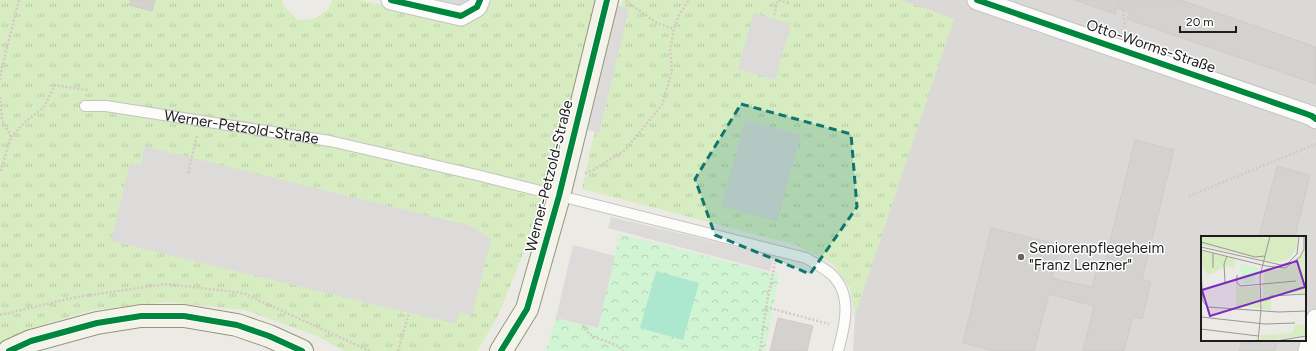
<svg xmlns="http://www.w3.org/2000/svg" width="1316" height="351" viewBox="0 0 1316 351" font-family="Figtree,sans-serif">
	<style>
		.residential { fill: #dbd9d7; fill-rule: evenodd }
		.grass { fill: url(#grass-tufts) }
		.park { fill: url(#park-crowns) }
		.pitch { fill: #ade7d0 }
		.parking { fill: #dcdbd9 }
		.building { fill: #d4d2ce; stroke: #cfccc7 }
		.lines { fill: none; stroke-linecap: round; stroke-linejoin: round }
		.lane-casing { stroke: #c4c4c1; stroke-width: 12 }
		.street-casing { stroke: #c4c4c1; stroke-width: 21 }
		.secondary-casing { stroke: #94967c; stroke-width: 24 }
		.path { stroke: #d7c8c4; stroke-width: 2.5; stroke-dasharray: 2 2; stroke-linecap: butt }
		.lane { stroke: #fcfcfb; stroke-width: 10 }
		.street { stroke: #fcfcfb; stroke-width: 19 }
		.secondary { stroke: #f3f3e9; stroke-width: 22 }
		.cycleway-casing { stroke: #fff; stroke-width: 8 }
		.cycleway { stroke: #00873e; stroke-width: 6 }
		.marked { fill: #0f766e; fill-opacity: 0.2; stroke: #0f766e; stroke-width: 3; stroke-dasharray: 8 5; stroke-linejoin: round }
		.poi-dot { fill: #656563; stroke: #fff; stroke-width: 1.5 }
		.labels { text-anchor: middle; stroke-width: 3; stroke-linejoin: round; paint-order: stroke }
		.street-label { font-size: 15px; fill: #1d1d1d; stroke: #fff }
		.poi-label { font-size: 15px; fill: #1d1d1d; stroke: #fff; text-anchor: start }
		.inset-road { fill: none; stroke: #999895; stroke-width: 1 }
		.view { fill: #7b2cbf; fill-opacity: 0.15; stroke: #7b2cbf; stroke-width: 2 }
		.inset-edge { fill: none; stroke: #1d1d1d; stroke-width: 2 }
	</style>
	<defs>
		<pattern id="grass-tufts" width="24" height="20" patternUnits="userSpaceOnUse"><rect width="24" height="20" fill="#d7ecc1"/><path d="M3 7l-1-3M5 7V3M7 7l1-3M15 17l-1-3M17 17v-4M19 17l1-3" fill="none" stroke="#b8caa5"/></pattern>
		<pattern id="park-crowns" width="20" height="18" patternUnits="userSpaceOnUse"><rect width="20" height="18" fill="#d1f4d2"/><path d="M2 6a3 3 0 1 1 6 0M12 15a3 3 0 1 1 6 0" fill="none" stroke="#b3d1b4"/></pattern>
	</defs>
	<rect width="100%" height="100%" fill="#eceae5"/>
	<g class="residential">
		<path d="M409 0H472L451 10Z"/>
		<path d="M876 0H1316V351H853L855 316 850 287 832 263 797 245ZM1202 237H1305V340H1202Z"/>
	</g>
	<g class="grass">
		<path d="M0 0H282L285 8 298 20 314 19 329 9 332 0H358L449 18 472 0H598L554 170 538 208 523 254 497 318 477 351H344L317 336 245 310 167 302 92 310 30 329 0 343Z"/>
		<path d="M623 0H901L954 19 855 316 850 287 832 263 797 245 582 189Z"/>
	</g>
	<path class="park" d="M620 234 779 275 765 351H546L556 318 598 328Z"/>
	<path class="pitch" d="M656 271 699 283 683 340 640 328Z"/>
	<g class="parking">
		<path d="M612 4 629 9 599 133 583 128Z"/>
		<path d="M754 13 791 24 775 80 738 69Z"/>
		<path d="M745 120 801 135 777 222 721 206Z"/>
		<path d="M144 146 471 226 491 239 472 315 459 312 456 324 111 241 130 163 141 165Z"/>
		<path d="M611 217 774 256 770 271 608 228Z"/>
		<path d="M573 245 615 256 598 328 556 318Z"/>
	</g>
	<g class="building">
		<path d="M131 0H155L152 11 129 5Z"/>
		<path d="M1074 0H1119L1115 14Z"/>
		<path d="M1120 0H1180L1316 47V84L1127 19 1130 12 1117 8Z"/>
		<path d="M1135 140 1174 150 1142 279 1151 282 1142 319 1133 317 1124 351H1083L1094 306 1049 294 1034 351H995L963 343 991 228 1061 245 1052 278 1092 287 1097 269 1103 270Z"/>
		<path d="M1277 166 1310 175 1295 237H1259Z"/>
		<path d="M778 318 813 326 807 351H770Z"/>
		<path d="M1242 340H1278L1275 351H1239Z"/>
	</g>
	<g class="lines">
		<defs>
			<g id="lane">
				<path id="s1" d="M85 106H106L330 141 481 176 806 258C814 263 825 268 832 275 853 295 845 326 838 351"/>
			</g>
			<g id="street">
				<path d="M391 0 461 16 477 7 480 0"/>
				<path d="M977 0 1304 113 1312 116 1316 119"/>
				<path d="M1308 351 1316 319"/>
			</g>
			<g id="secondary">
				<path d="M9 351 31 341 97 323 141 316H184L237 325 269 336 302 351"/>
				<path d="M501 351 527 309 559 196 607 0"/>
			</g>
		</defs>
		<use href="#lane" class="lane-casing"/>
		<use href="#street" class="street-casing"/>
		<use href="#secondary" class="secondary-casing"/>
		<g class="path">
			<path d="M779 0 788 3V0"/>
			<path d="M626 1 657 23 674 29"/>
			<path d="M1123 10 1125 26 1124 30"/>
			<path d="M774 15 778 0"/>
			<path d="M0 80 2 67 19 0"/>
			<path d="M0 97 2 120 11 137 0 173"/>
			<path d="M11 137 23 124 44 107 55 85 87 90V92"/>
			<path d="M188 173 197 135"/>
			<path d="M585 173 593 170 625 150 662 105 672 71 670 50 674 29 679 15 689 0"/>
			<path d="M1189 196 1316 144"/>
			<path d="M766 307 829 324"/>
			<path d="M0 315 77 297 167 284 243 293 370 351"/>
			<path d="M583 325C591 344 611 337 623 351"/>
			<path d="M398 351 409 313"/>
			<path d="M760 351 766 307 775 263"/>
		</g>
		<use href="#lane" class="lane"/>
		<use href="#street" class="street"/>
		<use href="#secondary" class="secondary"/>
		<defs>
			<g id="cycleway">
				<path d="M391 0 461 16 477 7 480 0"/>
				<path d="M977 0 1304 113 1312 116 1316 119"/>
				<path d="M9 351 31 341 97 323 141 316H184L237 325 269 336 302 351"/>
				<path d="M501 351 527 309 559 196 607 0"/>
			</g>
		</defs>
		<use href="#cycleway" class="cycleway-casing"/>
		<use href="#cycleway" class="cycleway"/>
	</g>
	<path class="marked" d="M741 104 851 134 857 207 810 274 715 235 695 179Z"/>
	<circle class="poi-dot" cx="1021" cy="257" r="4"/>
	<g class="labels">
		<g class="street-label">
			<text transform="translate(1151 46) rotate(19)" y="5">Otto-Worms-Straße</text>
			<text dy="5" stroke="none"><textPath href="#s1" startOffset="158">Werner-Petzold-Straße</textPath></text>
			<text transform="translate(549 176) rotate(-76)" y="5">Werner-Petzold-Straße</text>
		</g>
		<g class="poi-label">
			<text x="1029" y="253">Seniorenpflegeheim<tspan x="1029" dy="17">"Franz Lenzner"</tspan></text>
		</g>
	</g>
	<g transform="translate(1201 236)">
		<rect width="105" height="105" fill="#eceae5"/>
		<path d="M0 0H54L66 3 67 0H96V11L88 23 72 26 0 9ZM105 11 103 25 105 57 84 58 82 56 70 61V74L61 73 63 32 79 34 90 30 99 22ZM0 15 34 23V33L30 30 22 31 13 37 6 38 0 28ZM35 47 41 51 58 50 59 72 35 70ZM105 88V99L59 105V99L91 97 94 89Z" fill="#d7ecc1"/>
		<path d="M39 28 57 32 54 47 42 48Z" fill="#d1f4d2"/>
		<path class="inset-road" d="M0 6 54 21 64 20M0 11 80 29 87 27 96 18 98 0M0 14 65 30 84 32 99 21 103 13V0M12 17V32M0 35 2 66 7 71 77 76 105 75M36 39V47L40 50 95 45M24 46 23 28 26 20M60 65 69 63 70 60 105 58M0 81 64 88 94 87M0 93 57 100M57 105 60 74 59 40 69 0M75 105 105 100"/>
		<path class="view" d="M96 25 104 51 9 80 1 54Z"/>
		<rect width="105" height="105" class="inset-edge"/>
	</g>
	<path d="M1180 26v6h56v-6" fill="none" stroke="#1d1d1d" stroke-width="2"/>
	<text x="1186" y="26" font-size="12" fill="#1d1d1d" stroke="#ffffff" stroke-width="3" paint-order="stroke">20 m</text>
</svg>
